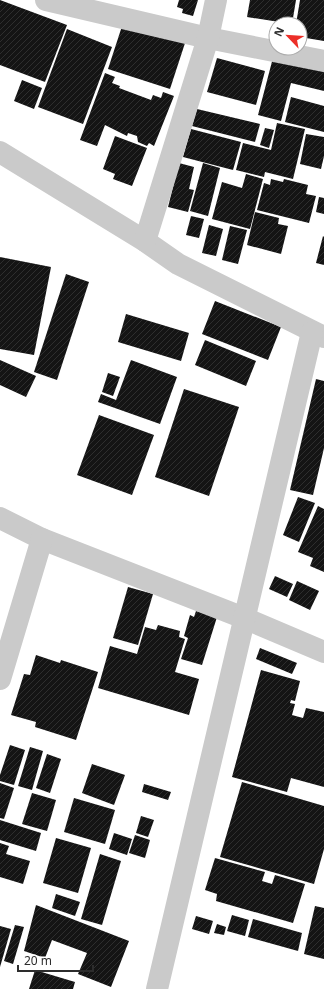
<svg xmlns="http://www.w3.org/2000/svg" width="324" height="989" viewBox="0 0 324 989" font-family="'Noto Sans',sans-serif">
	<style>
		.building { fill: url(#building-hatch) }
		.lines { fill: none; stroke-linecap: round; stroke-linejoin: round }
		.minor { stroke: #cacaca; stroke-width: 22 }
	</style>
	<defs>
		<pattern id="building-hatch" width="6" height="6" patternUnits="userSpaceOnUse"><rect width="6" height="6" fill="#141414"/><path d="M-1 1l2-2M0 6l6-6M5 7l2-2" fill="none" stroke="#2e2e2e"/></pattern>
	</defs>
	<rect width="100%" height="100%" fill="#fff"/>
	<g class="building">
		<path d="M0 0 67 25 45 82 0 65Z"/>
		<path d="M179 0H198L193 16 182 13 183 9 177 7Z"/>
		<path d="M250 0H296L292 24 247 17Z"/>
		<path d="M300 0H324V41L300 37V24H296Z"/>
		<path d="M124 20 186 40 170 89 108 69Z"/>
		<path d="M67 29 112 47 83 124 38 107Z"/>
		<path d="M275 50 324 63V91L291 83 281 121 258 115Z"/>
		<path d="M217 58 265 71 256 105 207 92Z"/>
		<path d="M105 73 115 77 112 83 120 86 119 88 151 100 153 95 161 98 163 92 174 96 154 146 149 143 147 146 138 142 137 136 128 133 127 136 105 125 97 146 80 140Z"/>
		<path d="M22 80 42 88 34 109 14 101Z"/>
		<path d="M291 97 324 106V132L285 122Z"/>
		<path d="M197 109 260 124 255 142 192 126Z"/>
		<path d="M277 123 305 129 293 179 265 172 264 177 236 170 243 143 271 150Z"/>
		<path d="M265 128 274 130 269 148 260 145Z"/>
		<path d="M191 129 241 142 233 170 183 157Z"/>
		<path d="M306 134 324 137V156L321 169 300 164Z"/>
		<path d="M115 136 147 148 132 186 113 179 115 174 103 169Z"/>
		<path d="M179 163 194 167 189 189 194 190 188 212 168 207Z"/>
		<path d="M203 163 220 168 208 216 190 211Z"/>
		<path d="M246 174 263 179 250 229 212 219 222 182 242 188Z"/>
		<path d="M271 179 283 182 284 179 308 185 306 194 316 196 309 223 257 210 264 183 270 185Z"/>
		<path d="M319 197 324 198V214L316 212Z"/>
		<path d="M255 212 279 218 278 224 288 226 281 254 247 245Z"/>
		<path d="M191 216 204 219 199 238 186 235Z"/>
		<path d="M209 225 223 229 216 256 202 253Z"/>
		<path d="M230 226 247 230 238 264 222 260Z"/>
		<path d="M323 236 324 237V265L316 263Z"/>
		<path d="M0 257 51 267 34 355 0 349Z"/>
		<path d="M66 274 89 282 57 380 34 372Z"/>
		<path d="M215 301 281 327 268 360 202 334Z"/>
		<path d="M126 314 189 333 181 361 118 342Z"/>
		<path d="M205 340 256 361 246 386 195 365Z"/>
		<path d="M0 360 36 376 26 397 0 385Z"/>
		<path d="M131 360 177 377 160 424 98 402 101 394 116 400Z"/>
		<path d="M108 373 120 377 113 396 102 392Z"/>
		<path d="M316 379 324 381V448L313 495 290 490Z"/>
		<path d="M184 389 239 407 209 496 155 477Z"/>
		<path d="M99 415 154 435 132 495 77 475Z"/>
		<path d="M298 497 315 503 299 542 283 535Z"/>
		<path d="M318 506 324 509V572L310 566 313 558 298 552Z"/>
		<path d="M275 576 293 584 287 597 269 589Z"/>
		<path d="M297 581 319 591 310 610 289 600Z"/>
		<path d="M128 587 153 594 138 645 113 638Z"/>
		<path d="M196 611 217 617 202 665 181 659 188 638 184 636 190 615 194 617Z"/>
		<path d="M158 625 180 631 179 637 185 639 175 672 199 679 189 715 98 688 110 646 137 654 145 627 156 630Z"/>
		<path d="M260 648 297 663 292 674 256 659Z"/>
		<path d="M36 655 60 663 61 660 98 672 76 740 35 727 36 722 11 715 24 674 30 675Z"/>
		<path d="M261 670 300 681 295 701 291 700 290 703 295 704 292 715 303 718 306 708 324 712V787L291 778 287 792 232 777Z"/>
		<path d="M10 745 25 750 14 785 0 781V775Z"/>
		<path d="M30 747 43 751 32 790 18 786Z"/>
		<path d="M47 754 61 759 50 793 36 788Z"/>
		<path d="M92 764 125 775 114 805 82 793Z"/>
		<path d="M242 782 324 806V849L314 884 220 857Z"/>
		<path d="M0 783 14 788 4 819 0 818Z"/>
		<path d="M144 784 171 792 168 800 142 792Z"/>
		<path d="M32 793 56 800 47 831 22 824Z"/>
		<path d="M74 798 115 810 105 844 64 832Z"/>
		<path d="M141 816 154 820 148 837 136 833Z"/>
		<path d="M0 820 41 833 36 851 0 840Z"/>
		<path d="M114 833 132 839 127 855 109 849Z"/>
		<path d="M135 835 150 840 145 858 129 853Z"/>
		<path d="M56 838 91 848 78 893 43 883Z"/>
		<path d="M0 843 9 846 6 854 30 861 23 884 0 877Z"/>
		<path d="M100 854 121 861 102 925 81 919Z"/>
		<path d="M215 858 265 872 262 881 272 884 275 875 305 884 293 923 216 901 217 894 205 890Z"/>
		<path d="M56 894 80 902 75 916 52 908Z"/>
		<path d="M36 905 129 941 111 987 78 974 87 953 52 940 45 958 24 951Z"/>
		<path d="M315 906 324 908V959L304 954Z"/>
		<path d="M232 915 249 920 245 936 227 931Z"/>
		<path d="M196 916 213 921 209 934 192 929Z"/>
		<path d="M253 919 302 933 298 951 248 937Z"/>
		<path d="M217 924 226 927 224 935 214 933Z"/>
		<path d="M15 925 24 927 13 964 4 961Z"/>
		<path d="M0 926 11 929 0 967Z"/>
		<path d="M35 970 75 982 73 989H29Z"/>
	</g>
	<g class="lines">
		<g class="minor">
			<path d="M46 0 208 38 324 61"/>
			<path d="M0 152 145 241 178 264 324 337"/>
			<path d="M145 241 208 38 216 0"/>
			<path d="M0 518 42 539 244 618 324 652"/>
			<path d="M0 679 42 539"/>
			<path d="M157 989 312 332"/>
		</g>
	</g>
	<g transform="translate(288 36) rotate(295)"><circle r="19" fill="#ffffff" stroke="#ababab"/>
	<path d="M0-3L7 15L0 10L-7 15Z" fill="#ec2f28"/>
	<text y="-6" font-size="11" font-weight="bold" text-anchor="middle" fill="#2d2d2d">N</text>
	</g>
	<path d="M18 965v6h75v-6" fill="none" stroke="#2d2d2d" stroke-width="2"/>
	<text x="24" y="965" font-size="12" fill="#2d2d2d" stroke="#ffffff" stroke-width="3" paint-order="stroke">20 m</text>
</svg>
